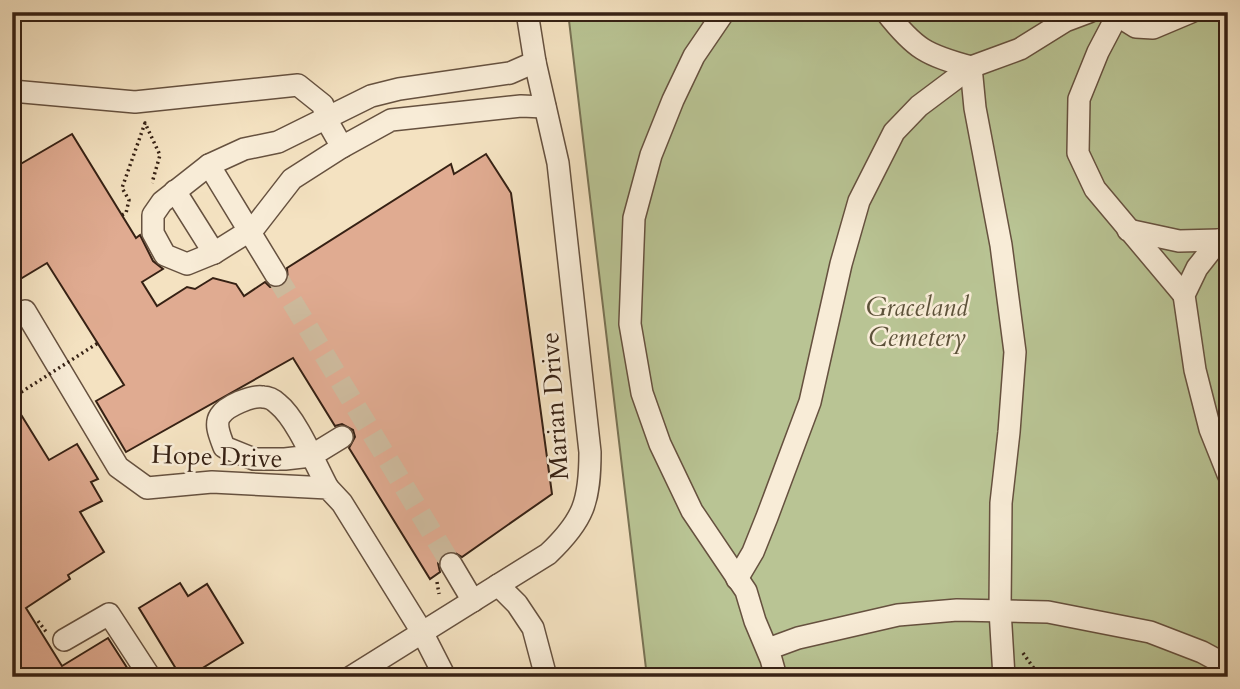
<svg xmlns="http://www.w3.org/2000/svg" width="1240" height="689" viewBox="0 0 1240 689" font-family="Cardo,serif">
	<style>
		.green { fill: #b9c494; stroke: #787254; stroke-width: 2 }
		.building { fill: #e0ab91; stroke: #362114; stroke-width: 2 }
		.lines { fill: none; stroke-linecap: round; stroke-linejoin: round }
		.minor-tunnel { stroke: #cebb9e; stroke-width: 21; stroke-dasharray: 21 10; stroke-linecap: butt }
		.minor-casing { stroke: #66513f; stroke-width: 24 }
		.path { stroke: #362114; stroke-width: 3.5; stroke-dasharray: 2 3.5; stroke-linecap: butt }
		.minor { stroke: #f8ecd7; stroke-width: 21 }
		.path-bridge { stroke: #362114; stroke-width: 3.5; stroke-dasharray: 2 3.5; stroke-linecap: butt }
		.labels { text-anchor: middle; stroke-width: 5; stroke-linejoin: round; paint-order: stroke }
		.park-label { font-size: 26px; font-style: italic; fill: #5d523a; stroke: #f8ecd7 }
		.street-label { font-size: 26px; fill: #362114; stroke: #f8ecd7 }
	</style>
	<rect width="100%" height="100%" fill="#f4e2c1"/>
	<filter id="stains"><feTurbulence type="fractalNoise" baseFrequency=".00286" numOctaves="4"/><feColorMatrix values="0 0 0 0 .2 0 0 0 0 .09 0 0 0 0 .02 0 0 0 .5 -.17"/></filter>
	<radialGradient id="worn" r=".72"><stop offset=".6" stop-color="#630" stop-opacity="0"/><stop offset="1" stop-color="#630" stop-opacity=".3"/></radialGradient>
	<path class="green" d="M568 12H1228V677H647Z"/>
	<g class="building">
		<path d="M72 134 136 238 140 235 153 261 163 269 142 282 157 306 187 287 195 289 213 278 236 284 244 296 265 282 270 287 282 286 288 281 287 268 451 164 454 174 486 154 511 193 552 494 462 557 452 551 444 553 438 563 440 572 430 579 349 448 355 437 353 430 342 424 335 426 293 358 126 452 96 401 124 385 47 263 12 284V169Z"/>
		<path d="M12 400 49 460 77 444 98 479 91 482 102 501 80 512 104 552 68 575 70 579 26 608 62 666 108 638 133 677H12Z"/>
		<path d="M180 583 188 596 207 584 243 643 188 677H181L139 608Z"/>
	</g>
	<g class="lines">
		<path class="minor-tunnel" d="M276 275 451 564"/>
		<defs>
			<g id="minor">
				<path d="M724 12 694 56 673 100 651 155 634 218 630 324 642 393 660 444 692 511 746 591 755 621 771 659 776 677"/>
				<path d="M886 12C915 49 926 55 971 67L975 108 1001 245 1015 352 1009 432 1001 503 1000 610 1004 677"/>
				<path d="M1112 12 1136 27 1153 28 1191 12"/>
				<path d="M1119 12 1098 52 1079 99 1078 153 1095 189 1184 295"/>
				<path d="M535 62 510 73 399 89 371 96 278 142 244 149 209 165 162 202 153 215V233L165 255 187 264 214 253 254 228 292 179 342 147 391 120 521 106 545 107"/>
				<path d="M12 91 135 102 298 85 323 105 326 119 342 147"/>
				<path d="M209 165 276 275"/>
				<path d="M175 191 214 253"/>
				<path d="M1128 230 1179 241 1219 240"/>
				<path d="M1228 238 1219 240 1197 268 1184 295 1195 370 1210 429 1228 474"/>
				<path d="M25 311 118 467 147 488 212 482 328 488 342 503 422 632 445 677"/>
				<path d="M328 488C316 466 297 419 278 404 274 400 269 397 263 397 252 395 226 406 220 416 214 425 221 438 224 447L254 459H285L311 456 342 437"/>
				<path d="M451 564 473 601"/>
				<path d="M737 579 753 552 767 517 810 402 841 264 859 201 894 132 919 106 971 67 1020 49 1065 21 1089 12"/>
				<path d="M498 585 517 604 533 628 546 677"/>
				<path d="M64 640 109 614 150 677"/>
				<path d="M768 649 798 638 898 615 957 610 1048 612 1150 632 1202 652 1228 666"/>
				<path d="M351 677 548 554C584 520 590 501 590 452L558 163 535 62 527 12"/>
			</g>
		</defs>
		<use href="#minor" class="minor-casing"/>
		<g class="path">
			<path d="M122 215 126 213 129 200 122 188 145 123 160 155 152 183"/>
			<path d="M437 582 439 594"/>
			<path d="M38 621 47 633"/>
			<path d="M1023 653 1040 677"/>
		</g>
		<use href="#minor" class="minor"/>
		<path class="path-bridge" d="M12 398 98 343"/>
	</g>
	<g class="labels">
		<g class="park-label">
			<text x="917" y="316">Graceland<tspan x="917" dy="30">Cemetery</tspan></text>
		</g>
		<g class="street-label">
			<text transform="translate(554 406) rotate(-94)" y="9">Marian Drive</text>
			<text transform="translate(217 456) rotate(2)" y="9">Hope Drive</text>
		</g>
	</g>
	<rect width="1240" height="689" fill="none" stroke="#f4e2c1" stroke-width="42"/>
	<rect x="14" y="14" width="1212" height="661" fill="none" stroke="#362114" stroke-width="3.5"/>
	<rect x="21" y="21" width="1198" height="647" fill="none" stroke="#362114" stroke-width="2"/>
	<rect width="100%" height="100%" filter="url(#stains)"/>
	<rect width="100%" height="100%" fill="url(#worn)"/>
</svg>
